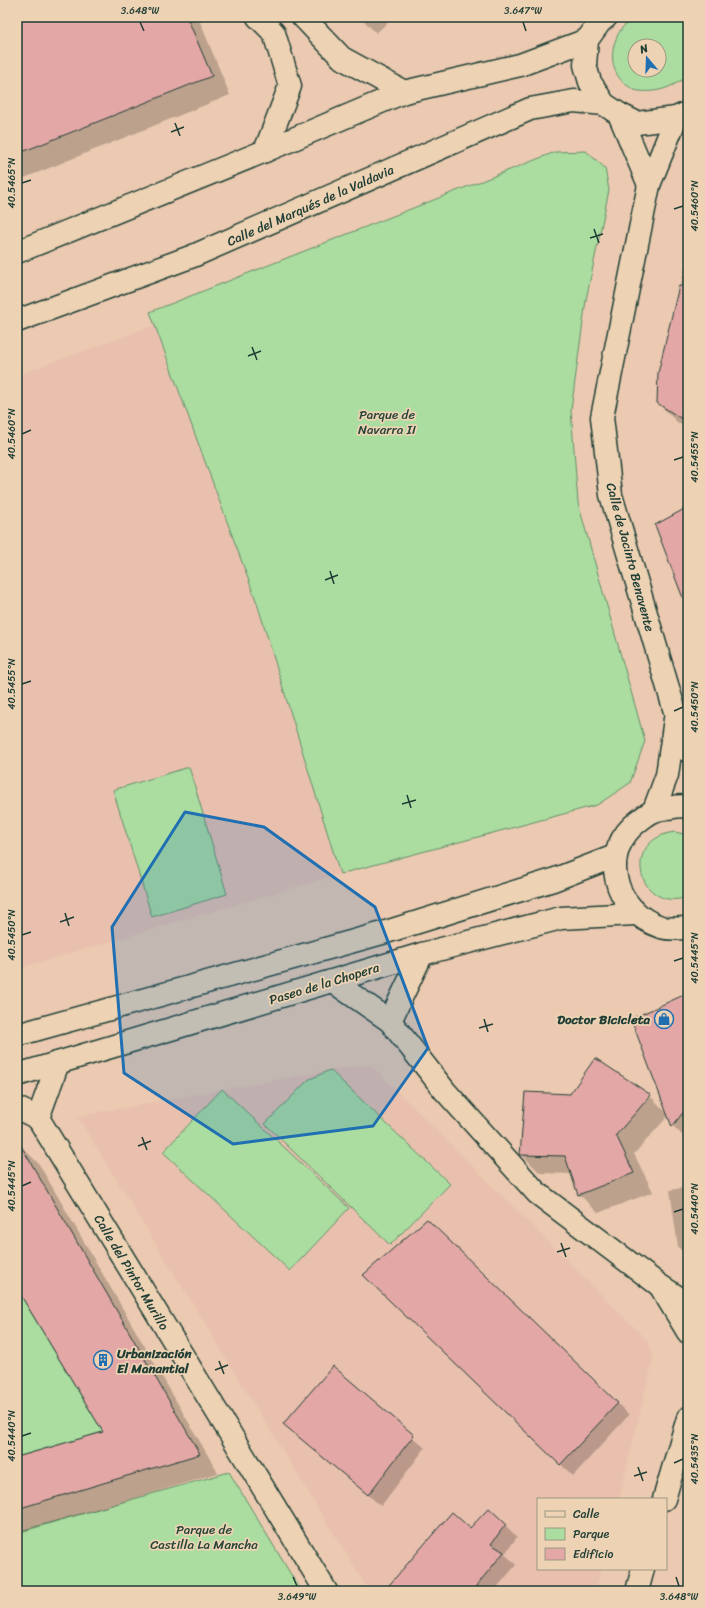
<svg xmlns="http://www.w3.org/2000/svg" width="705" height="1608" viewBox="0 0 705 1608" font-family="Sriracha,sans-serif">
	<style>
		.built { fill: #e9c0ae }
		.green { fill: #aadd9f; stroke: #648d6a; fill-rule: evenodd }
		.shadow { fill: #0003 }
		.building { fill: #e3a8a6; stroke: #1f3d34 }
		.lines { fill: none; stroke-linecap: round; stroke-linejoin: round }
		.minor-casing { stroke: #1f3d34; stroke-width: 25 }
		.major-casing { stroke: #1f3d34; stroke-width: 25 }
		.minor { stroke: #edd3b4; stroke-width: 22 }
		.major { stroke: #edd3b4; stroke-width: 22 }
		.marked { fill: #1f6fb2; fill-opacity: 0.2; stroke: #1f6fb2; stroke-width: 3; stroke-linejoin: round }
		.ticks { fill: none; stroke: #1f3d34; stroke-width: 1.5 }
		.labels { text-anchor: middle; stroke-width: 3.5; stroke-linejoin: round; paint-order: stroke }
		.street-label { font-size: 13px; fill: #1f3d34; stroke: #edd3b4 }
		.park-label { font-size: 13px; fill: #264539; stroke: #edd3b4 }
		.poi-label { font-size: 13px; font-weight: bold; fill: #1f3d34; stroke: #edd3b4; text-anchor: end }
		.neatline { fill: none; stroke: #1f3d34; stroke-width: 1.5 }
		.ticks-label { font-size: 10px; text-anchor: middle; fill: #1f3d34 }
	</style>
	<rect width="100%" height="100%" fill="#ebcab1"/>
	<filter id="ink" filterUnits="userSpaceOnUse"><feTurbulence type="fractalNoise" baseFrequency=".025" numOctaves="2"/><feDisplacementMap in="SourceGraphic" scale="8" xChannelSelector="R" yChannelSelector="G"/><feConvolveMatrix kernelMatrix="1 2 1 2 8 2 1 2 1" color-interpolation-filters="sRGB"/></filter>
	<g filter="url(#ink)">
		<g class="built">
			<path d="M155 325 257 603 340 874 17 969V375Z"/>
			<path d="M371 1065 647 1340 654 1356 619 1499H538V1569H601L596 1591H369L77 1116 330 1070 356 1066Z"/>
		</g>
		<g class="green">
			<path d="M641 17H688V76C672 87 659 93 639 91 635 91 631 88 628 86 608 73 609 46 622 28 626 23 635 20 641 17ZM635 46H659V70H635Z"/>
			<path d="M586 151 605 168 609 190 586 300 571 410 578 503 645 741 630 783 597 805 340 874 257 603 150 312 555 152Z"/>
			<path d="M189 767 227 894 152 917 113 790Z"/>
			<path d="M675 832 688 835V897C638 914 619 839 675 832Z"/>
			<path d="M330 1070 450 1184 390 1245 265 1124 308 1080Z"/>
			<path d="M222 1089 349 1208 290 1271 163 1152Z"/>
			<path d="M17 1289 103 1432 17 1457Z"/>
			<path d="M229 1472 301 1591H17V1532Z"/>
		</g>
		<g class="shadow">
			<path d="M29 17H198L230 95 17 181V22Z"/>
			<path d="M360 17H394L376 33Z"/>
			<path d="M688 255V429L677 422 658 403 659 373Z"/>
			<path d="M688 994V1141L673 1126 669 1115 634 1154 653 1192 598 1213 579 1194 572 1174 540 1173 521 1154 571 1095 595 1060 650 1096 668 1114Z"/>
			<path d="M20 1145 39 1164 218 1473 17 1534V1458L104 1432 17 1287V1146Z"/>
			<path d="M688 1187V1257L678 1247 670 1190Z"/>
			<path d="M376 1287 617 1403 629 1415 573 1476Z"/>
			<path d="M333 1367 425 1448 381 1506 297 1435Z"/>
			<path d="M489 1509 517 1537 505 1554 516 1565 494 1591H398L470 1530Z"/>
		</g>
		<g class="building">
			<path d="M26 17H187L212 76 17 154V21Z"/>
			<path d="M679 286 688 287V423L657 403 658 373Z"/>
			<path d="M688 507V606H686L655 525Z"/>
			<path d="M688 993V1106L672 1127 631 1019Z"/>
			<path d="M595 1058 651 1095 616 1135 634 1173 578 1195 565 1156 520 1155 525 1092 570 1094Z"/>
			<path d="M17 1139 200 1454 17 1509V1457L103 1432 17 1289Z"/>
			<path d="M427 1219 618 1403 560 1465 363 1275Z"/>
			<path d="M333 1366 414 1435 368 1495 283 1424Z"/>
			<path d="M489 1508 506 1524 491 1544 504 1552 472 1591H384L452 1512 470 1528Z"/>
		</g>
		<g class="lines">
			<defs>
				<g id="minor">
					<path d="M258 17 274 33 290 86 265 151"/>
					<path d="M303 17 342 58 404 92"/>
					<path d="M606 17 600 22 587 40 585 65 590 82 604 104 619 114 637 123 676 118 687 113"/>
					<path d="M619 114 649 185"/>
					<path d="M676 118 649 185 602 417 611 495 676 715 688 751"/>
					<path d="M17 252 265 151 404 92 520 65 587 40"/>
					<path d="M17 321 193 256 530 109 574 101 604 104"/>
					<path d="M654 810 667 775 675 719"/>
					<path d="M332 981 390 1021 445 1091 537 1193 659 1285 688 1304"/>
					<path d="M390 1021 422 954"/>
					<path d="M17 1108 38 1118 58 1063"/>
					<path d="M38 1118 326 1591"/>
					<path d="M662 1289 688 1332"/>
					<path d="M664 1499 688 1418"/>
					<path d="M637 1591 643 1569"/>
				</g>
				<g id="major">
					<path d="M688 807C681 805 674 807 667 808 654 810 650 812 640 820 597 851 613 911 661 927 668 930 680 928 688 928"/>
					<path d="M17 1035 386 932 553 880 615 856"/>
					<path d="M17 1075 422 954 561 918 635 914"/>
				</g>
			</defs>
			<use href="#minor" class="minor-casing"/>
			<use href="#major" class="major-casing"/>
			<use href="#minor" class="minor"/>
			<use href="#major" class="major"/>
		</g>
	</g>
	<path class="marked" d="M185 812 264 827 375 907 428 1048 373 1126 233 1144 124 1073 112 927Z"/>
	<path class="ticks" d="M140 22 144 31M523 22 526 31M175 123 180 136M171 132 184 127M22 183 31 180M674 209 683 206M594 229 599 243M590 238 603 234M252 347 257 360M248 356 261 351M22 434 31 430M674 460 683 457M330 571 334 584M325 580 338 575M22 684 31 681M674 711 683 707M407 795 411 808M402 804 416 800M65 913 69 926M60 922 74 917M22 935 31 932M674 961 683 958M484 1019 488 1032M479 1028 493 1024M142 1137 147 1150M138 1146 151 1141M22 1186 31 1182M674 1212 683 1209M561 1243 566 1257M557 1252 570 1248M219 1361 224 1374M215 1370 228 1365M22 1436 31 1433M674 1463 683 1459M638 1467 643 1481M634 1476 647 1472M293 1577 297 1586M676 1577 679 1586"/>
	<defs>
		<symbol id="shop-ring" viewBox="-11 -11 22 22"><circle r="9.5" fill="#edd3b4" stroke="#1f6fb2" stroke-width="1.5"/><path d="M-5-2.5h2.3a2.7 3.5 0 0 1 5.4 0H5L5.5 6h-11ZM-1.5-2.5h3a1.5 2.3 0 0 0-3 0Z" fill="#1f6fb2"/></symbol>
		<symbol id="building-ring" viewBox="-11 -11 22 22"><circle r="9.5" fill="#edd3b4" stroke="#1f6fb2" stroke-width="1.5"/><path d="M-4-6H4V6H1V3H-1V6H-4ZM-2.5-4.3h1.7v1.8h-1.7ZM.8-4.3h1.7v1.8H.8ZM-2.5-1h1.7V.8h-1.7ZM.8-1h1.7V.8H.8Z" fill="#1f6fb2"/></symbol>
	</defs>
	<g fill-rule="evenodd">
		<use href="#shop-ring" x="653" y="1008" width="22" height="22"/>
		<use href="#building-ring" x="92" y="1349" width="22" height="22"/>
	</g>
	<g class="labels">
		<g class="street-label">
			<text transform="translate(310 205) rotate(-24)" y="5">Calle del Marqués de la Valdavia</text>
			<text transform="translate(631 557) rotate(75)" y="5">Calle de Jacinto Benavente</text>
			<text transform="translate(324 983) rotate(-17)" y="5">Paseo de la Chopera</text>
			<text transform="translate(132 1272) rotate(59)" y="5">Calle del Pintor Murillo</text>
		</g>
		<g class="park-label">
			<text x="387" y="419">Parque de<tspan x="387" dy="15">Navarra II</tspan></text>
			<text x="204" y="1534">Parque de<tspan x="204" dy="15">Castilla La Mancha</tspan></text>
		</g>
		<g class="poi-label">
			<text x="650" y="1024">Doctor Bicicleta</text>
			<text x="117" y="1358" text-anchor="start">Urbanización<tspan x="117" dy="15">El Manantial</tspan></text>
		</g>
	</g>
	<rect width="705" height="1608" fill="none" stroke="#edd3b4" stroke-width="44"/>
	<rect x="537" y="1498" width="130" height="72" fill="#edd3b4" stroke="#9b9781"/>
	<rect x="545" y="1511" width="20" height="6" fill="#edd3b4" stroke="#9b9781"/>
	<text x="573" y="1518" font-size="12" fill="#1f3d34">Calle</text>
	<rect x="545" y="1528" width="20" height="12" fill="#aadd9f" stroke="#9b9781"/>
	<text x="573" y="1538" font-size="12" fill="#1f3d34">Parque</text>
	<rect x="545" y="1548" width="20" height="12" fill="#e3a8a6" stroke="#9b9781"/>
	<text x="573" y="1558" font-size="12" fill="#1f3d34">Edificio</text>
	<g transform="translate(647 58) rotate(341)"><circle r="19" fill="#edd3b4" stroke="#9b9781"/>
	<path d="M0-3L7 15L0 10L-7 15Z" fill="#1f6fb2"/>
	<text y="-6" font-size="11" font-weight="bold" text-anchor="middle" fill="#1f3d34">N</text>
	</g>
	<rect x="22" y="22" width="661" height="1564" class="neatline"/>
	<g class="ticks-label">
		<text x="140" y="14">3.648°W</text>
		<text x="523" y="14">3.647°W</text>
		<text transform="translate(11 183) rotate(-90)" y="4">40.5465°N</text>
		<text transform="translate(694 206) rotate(-90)" y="4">40.5460°N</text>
		<text transform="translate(11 434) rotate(-90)" y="4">40.5460°N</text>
		<text transform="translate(694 457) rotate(-90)" y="4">40.5455°N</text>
		<text transform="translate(11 684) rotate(-90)" y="4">40.5455°N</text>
		<text transform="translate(694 707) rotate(-90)" y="4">40.5450°N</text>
		<text transform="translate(11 935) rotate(-90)" y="4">40.5450°N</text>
		<text transform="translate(694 958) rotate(-90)" y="4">40.5445°N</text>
		<text transform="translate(11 1186) rotate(-90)" y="4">40.5445°N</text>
		<text transform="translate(694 1209) rotate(-90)" y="4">40.5440°N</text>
		<text transform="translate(11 1436) rotate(-90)" y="4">40.5440°N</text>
		<text transform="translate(694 1459) rotate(-90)" y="4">40.5435°N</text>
		<text x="297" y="1600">3.649°W</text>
		<text x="679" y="1600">3.648°W</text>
	</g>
</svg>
